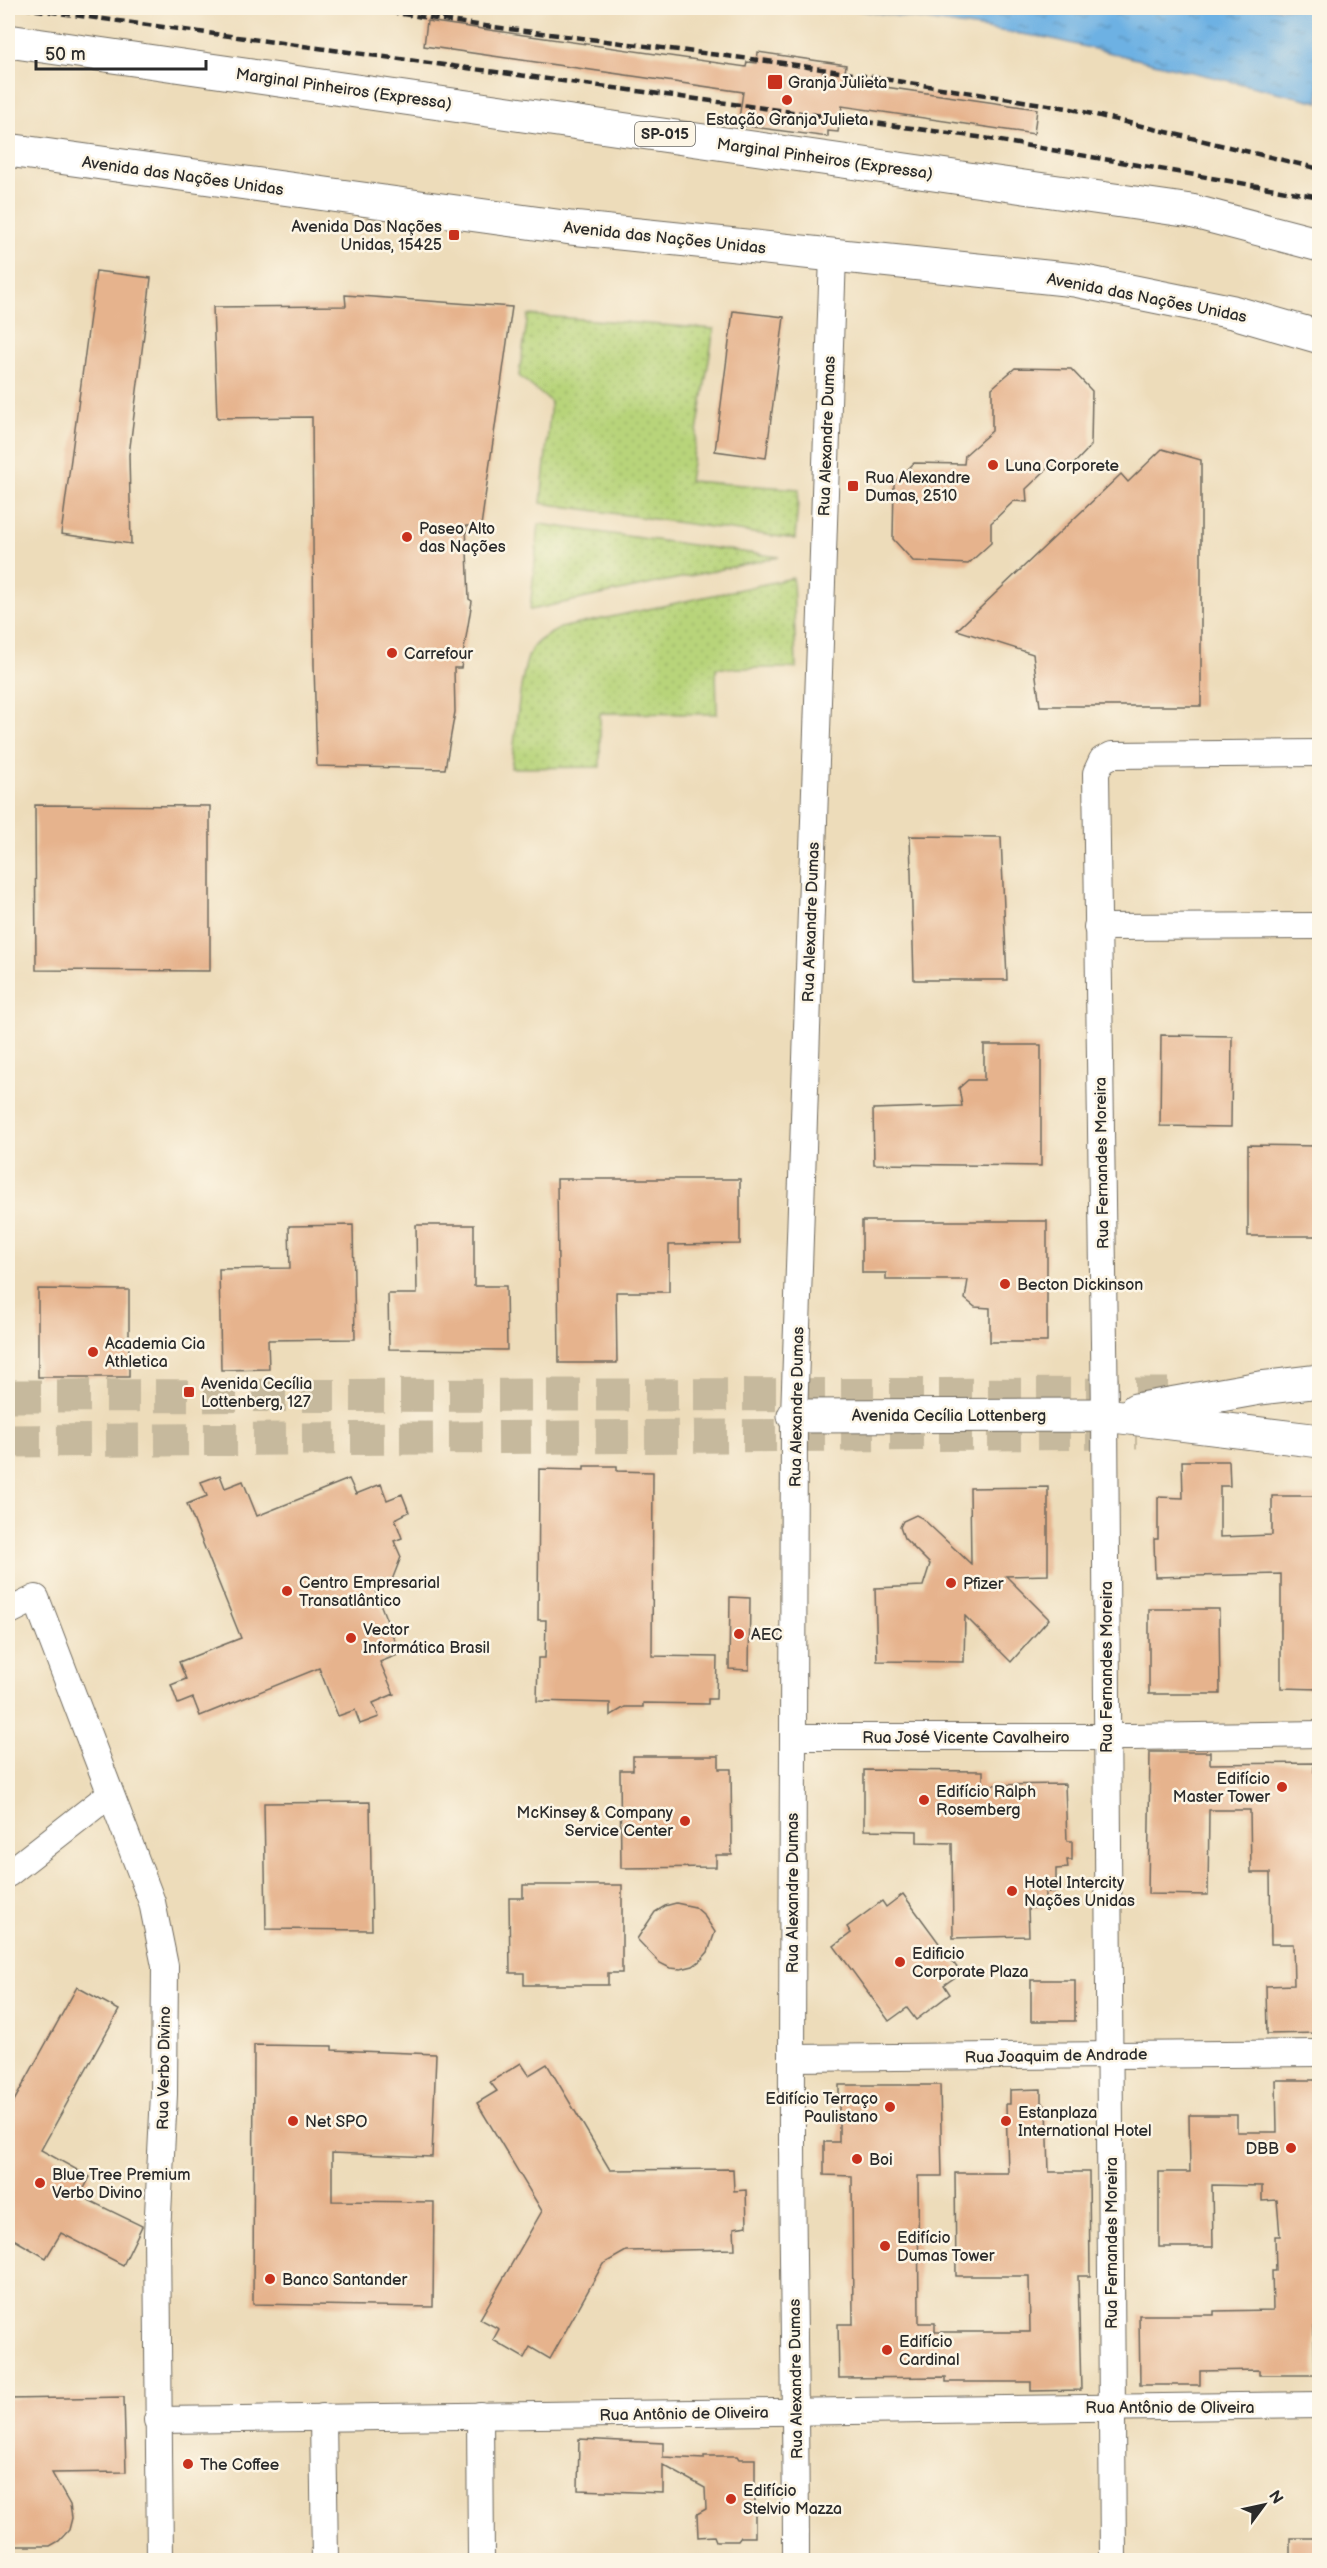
<svg xmlns="http://www.w3.org/2000/svg" width="1327" height="2568" viewBox="0 0 1327 2568" font-family="'Balsamiq Sans',sans-serif">
	<style>
		.grass { fill: url(#grass-dots); stroke: #728052; stroke-width: 1.5 }
		.water { fill: url(#water-ripples); stroke: #4c6e87; stroke-width: 1.5 }
		.building { fill: #e6b38d }
		.lines { fill: none; stroke-linecap: round; stroke-linejoin: round }
		.major-tunnel { stroke: #c6b99d; stroke-width: 33; stroke-dasharray: 33 16; stroke-linecap: butt }
		.minor-casing { stroke: #6f695d; stroke-width: 28 }
		.major-casing { stroke: #6f695d; stroke-width: 35 }
		.highway-casing { stroke: #6f695d; stroke-width: 35 }
		.minor { stroke: #fff; stroke-width: 26 }
		.major { stroke: #fff; stroke-width: 33 }
		.highway { stroke: #fff; stroke-width: 33 }
		.rail { stroke: #2b2b2b; stroke-width: 4.5; stroke-dasharray: 9 4.5; stroke-linecap: butt }
		.poi-dot { fill: #c8321e; stroke: #fcf5e5; stroke-width: 2 }
		.labels { text-anchor: middle; stroke-width: 5; stroke-linejoin: round; paint-order: stroke }
		.shield { fill: #fcf5e5; stroke: #6a6863; stroke-width: 1.5 }
		.shield-label { font-size: 15px; font-weight: bold; fill: #2b2b2b }
		.poi-label { font-size: 16px; fill: #2b2b2b; stroke: #fcf5e5; text-anchor: start }
		.street-label { font-size: 16px; fill: #2b2b2b; stroke: #fcf5e5 }
	</style>
	<defs>
		<pattern id="grass-dots" width="8" height="8" patternUnits="userSpaceOnUse" patternTransform="scale(1.5)"><rect width="8" height="8" fill="#b8d47a"/><path d="M2 2h.1M6 6h.1" fill="none" stroke="#9eb66a" stroke-width="1.8" stroke-linecap="round"/></pattern>
		<pattern id="water-ripples" width="26" height="14" patternUnits="userSpaceOnUse" patternTransform="scale(1.5)"><rect width="26" height="14" fill="#6db1e3"/><path d="M2 4q2-2 4 0t4 0M15 11q2-2 4 0t4 0" fill="none" stroke="#5a90b8"/></pattern>
	</defs>
	<rect width="100%" height="100%" fill="#fcf5e5"/>
	<filter id="ink" filterUnits="userSpaceOnUse"><feTurbulence type="fractalNoise" baseFrequency=".0167" numOctaves="2"/><feDisplacementMap in="SourceGraphic" scale="12" xChannelSelector="R" yChannelSelector="G"/><feConvolveMatrix kernelMatrix="1 2 1 2 8 2 1 2 1" color-interpolation-filters="sRGB"/></filter>
	<filter id="wash" filterUnits="userSpaceOnUse"><feTurbulence type="fractalNoise" baseFrequency=".008" numOctaves="4" result="noise"/><feDisplacementMap in="SourceGraphic" scale="24" xChannelSelector="R" yChannelSelector="G"/><feGaussianBlur stdDeviation="1.35" result="paint"/><feColorMatrix in="noise" values="0 0 0 0 0 0 0 0 0 0 0 0 0 0 0 0 0 1.4 0 .05"/><feComposite in="paint" operator="in"/></filter>
	<g filter="url(#wash)">
		<rect width="100%" height="100%" fill="#eddcba"/>
		<g class="grass">
			<path d="M528 315 714 329 689 481 799 489 795 539 541 503 551 402 519 376Z"/>
			<path d="M539 524 779 557 530 610Z"/>
			<path d="M793 578 796 668H716L717 714 600 713V767L511 768C516 740 519 666 533 647 538 639 551 634 560 628Z"/>
		</g>
		<path class="water" d="M843 8H1319V102L1048 38Z"/>
		<g id="blocks">
			<g class="building">
				<path d="M427 21 746 67 747 62 757 63 758 52 846 65 844 81 1037 109 1034 134 842 106 838 132 828 131V137L738 125 743 92 424 46Z"/>
				<path d="M96 271 151 278 129 455 131 544 61 534Z"/>
				<path d="M345 295 512 307 481 526H466L469 599 472 601 461 668H454L455 712 445 769 317 766 314 665 312 417 217 418 213 307 346 306Z"/>
				<path d="M733 311 784 317 766 458 715 451Z"/>
				<path d="M1015 368 1071 369 1092 391 1091 446 1069 469 1050 466 1026 489 1027 502 1014 501 991 523V543L968 564 913 561 893 539 894 483 914 463 964 464 965 455 992 431V388Z"/>
				<path d="M1162 449 1201 460V706H1040L1033 654 957 630 1121 474 1128 482Z"/>
				<path d="M35 805 210 806V971L36 970Z"/>
				<path d="M910 836 1001 837 1007 980H914Z"/>
				<path d="M1161 1035 1232 1036 1231 1127 1160 1126Z"/>
				<path d="M984 1045H1041V1166L874 1164 873 1109 962 1106 959 1088 968 1080H984Z"/>
				<path d="M1248 1145 1319 1146 1318 1236H1248Z"/>
				<path d="M557 1179H740V1244L669 1245V1292H616L617 1363H559Z"/>
				<path d="M862 1221H1047V1342H990V1308L975 1307 965 1299 968 1280H886V1273H862Z"/>
				<path d="M353 1225 355 1339 268 1340 269 1369 221 1370 219 1269 290 1268 289 1226Z"/>
				<path d="M416 1225H474V1286H506L507 1350 389 1349 388 1294H417Z"/>
				<path d="M38 1289 129 1290V1377H38Z"/>
				<path d="M1182 1461H1229L1230 1486H1220V1537L1272 1535V1496H1320V1689L1281 1688V1574L1155 1577 1154 1539H1158V1497L1183 1498Z"/>
				<path d="M584 1466H617V1471L653 1472 652 1656 717 1657 716 1699H708V1704L643 1703V1707H625L610 1716V1703L537 1701 538 1658H545L546 1620H538L539 1469 584 1470Z"/>
				<path d="M220 1475 225 1488 243 1481 257 1516 349 1479 356 1494 381 1484 387 1500 402 1494 409 1512 395 1519 402 1538 394 1541 401 1557 392 1580 374 1588 400 1654 380 1662 394 1694 373 1703 379 1717 360 1724 355 1710 338 1716 319 1668 200 1716 193 1698 178 1704 171 1685 186 1679 179 1662 241 1638 187 1504 207 1496 201 1482Z"/>
				<path d="M1048 1487V1575L1006 1576 1049 1619 1011 1662 965 1616 964 1662 877 1661 875 1588 923 1586 930 1564 904 1538 900 1527 903 1521 916 1515 922 1518 971 1564 970 1488Z"/>
				<path d="M730 1597 750 1598 749 1670 729 1669Z"/>
				<path d="M1149 1609H1219L1220 1694H1149Z"/>
				<path d="M1150 1752H1210V1764L1314 1763V1772H1320V2033L1267 2034 1266 1986 1294 1985 1293 1944H1271L1270 1873H1251L1250 1810H1209L1208 1895 1148 1894Z"/>
				<path d="M633 1756H719V1769H731L732 1855H716V1867L621 1868 620 1770H633Z"/>
				<path d="M864 1770 983 1771V1785L1065 1784 1067 1841H1072V1860H1067L1068 1868 1056 1869V1892H1045V1908H1028L1029 1936 953 1938 952 1843 917 1842V1831L864 1830Z"/>
				<path d="M370 1802 372 1930 266 1929 264 1803Z"/>
				<path d="M523 1885H622V1973H608V1985H524V1973H510L509 1898H523Z"/>
				<path d="M903 1894 961 1973 944 1985 950 1994 916 2020 907 2008 889 2021 834 1946 851 1933 847 1927 882 1901 886 1907Z"/>
				<path d="M676 1903 695 1907 703 1914 715 1932 708 1952 701 1960 693 1966 681 1969 670 1968 660 1963 637 1939 655 1912 665 1906Z"/>
				<rect x="1031" y="1980" width="44" height="41"/>
				<path d="M77 1987 119 2010 41 2150 90 2177 80 2196 142 2226 123 2265 61 2233 46 2258 8 2236V2112Z"/>
				<path d="M254 2045 332 2046V2050L436 2054 432 2157 332 2153V2201L434 2202 433 2307 253 2304Z"/>
				<path d="M521 2063 529 2075 547 2064 610 2170 733 2169 734 2191 746 2190 747 2226 734 2228 735 2249 626 2251 603 2264 550 2359 530 2347 524 2358 493 2340 499 2329 480 2319 542 2211 477 2103 497 2091 490 2082Z"/>
				<path d="M1276 2080H1320V2327H1314L1315 2375H1259V2370L1200 2371V2385H1140L1139 2315H1214V2311L1273 2310 1272 2271H1276L1275 2236H1280L1277 2200 1262 2201V2186L1212 2185 1213 2247H1159V2172H1190L1189 2115H1237V2132H1277Z"/>
				<path d="M839 2085H940L942 2176H918L919 2323H935V2332H1030L1029 2276H956L955 2173H1008L1006 2104H1010V2090L1041 2089V2102L1047 2107 1049 2172H1089L1090 2276H1078L1081 2390 1031 2391V2382H946V2377L839 2378 838 2324H853L852 2176 824 2175V2142H839Z"/>
				<path d="M124 2397 126 2472 52 2473 70 2505 72 2518 69 2530 59 2541 50 2546H8V2399Z"/>
				<path d="M579 2439 663 2443V2457L704 2459V2456H737L739 2459H755V2537H741L738 2541H716L714 2536 698 2537 697 2514 706 2509 705 2488 663 2465V2493L578 2490Z"/>
				<rect x="1290" y="2538" width="30" height="22"/>
			</g>
		</g>
	</g>
	<g filter="url(#ink)">
		<use href="#blocks" fill-opacity="0" stroke="#6f695d" stroke-width="1.5"/>
		<g class="lines">
			<g class="major-tunnel">
				<path d="M8 1396 1177 1394"/>
				<path d="M8 1441 1137 1433"/>
			</g>
			<defs>
				<g id="minor">
					<path d="M1097 927 1320 926"/>
					<path d="M8 1612 36 1598 152 1902 165 1966 164 2094 157 2234 160 2560"/>
					<path d="M793 1737H1131L1320 1734"/>
					<path d="M8 1874 110 1794"/>
					<path d="M792 2058 1320 2053"/>
					<path d="M480 2415 481 2560"/>
					<path d="M323 2417 325 2560"/>
					<path d="M157 2420 1320 2405"/>
					<path d="M796 2560C796 2394 791 2227 792 2060 793 1845 795 1630 794 1416L833 255"/>
					<path d="M1113 2560 1105 1415 1096 773 1102 760 1112 755 1320 753"/>
				</g>
				<g id="major">
					<path d="M1136 1410 1260 1388 1320 1381"/>
					<path d="M794 1416 1105 1415 1320 1441"/>
				</g>
				<g id="highway">
					<path d="M8 41 1191 211 1320 245"/>
					<path d="M8 150 571 228 1075 280 1233 312 1320 337"/>
				</g>
			</defs>
			<use href="#minor" class="minor-casing"/>
			<use href="#major" class="major-casing"/>
			<use href="#highway" class="highway-casing"/>
			<use href="#minor" class="minor"/>
			<use href="#major" class="major"/>
			<use href="#highway" class="highway"/>
			<g class="rail">
				<path d="M22 8 978 137 1320 197"/>
				<path d="M362 8 477 25 783 63 1067 108 1320 169"/>
			</g>
		</g>
	</g>
	<g class="poi-dot">
		<rect x="767" y="74" width="16" height="16" rx="3"/>
		<circle cx="787" cy="100" r="6"/>
		<rect x="448" y="229" width="12" height="12" rx="3"/>
		<circle cx="993" cy="465" r="6"/>
		<rect x="847" y="480" width="12" height="12" rx="3"/>
		<circle cx="407" cy="537" r="6"/>
		<circle cx="392" cy="653" r="6"/>
		<circle cx="1005" cy="1284" r="6"/>
		<circle cx="93" cy="1352" r="6"/>
		<rect x="183" y="1386" width="12" height="12" rx="3"/>
		<circle cx="951" cy="1583" r="6"/>
		<circle cx="287" cy="1591" r="6"/>
		<circle cx="739" cy="1634" r="6"/>
		<circle cx="351" cy="1638" r="6"/>
		<circle cx="1282" cy="1787" r="6"/>
		<circle cx="924" cy="1800" r="6"/>
		<circle cx="685" cy="1821" r="6"/>
		<circle cx="1012" cy="1891" r="6"/>
		<circle cx="900" cy="1962" r="6"/>
		<circle cx="890" cy="2107" r="6"/>
		<circle cx="293" cy="2121" r="6"/>
		<circle cx="1006" cy="2121" r="6"/>
		<circle cx="1291" cy="2148" r="6"/>
		<circle cx="857" cy="2159" r="6"/>
		<circle cx="40" cy="2183" r="6"/>
		<circle cx="885" cy="2246" r="6"/>
		<circle cx="270" cy="2279" r="6"/>
		<circle cx="887" cy="2350" r="6"/>
		<circle cx="188" cy="2464" r="6"/>
		<circle cx="731" cy="2499" r="6"/>
	</g>
	<g class="labels">
		<rect class="shield" x="635" y="122" width="60" height="24" rx="4.5"/>
		<g class="shield-label">
			<text x="665" y="139">SP-015</text>
		</g>
		<g class="poi-label">
			<text x="788" y="88">Granja Julieta</text>
			<text x="787" y="125" text-anchor="middle">Estação Granja Julieta</text>
			<text x="442" y="232" text-anchor="end">Avenida Das Nações<tspan x="442" dy="18">Unidas, 15425</tspan></text>
			<text x="1005" y="471">Luna Corporete</text>
			<text x="865" y="483">Rua Alexandre<tspan x="865" dy="18">Dumas, 2510</tspan></text>
			<text x="419" y="534">Paseo Alto<tspan x="419" dy="18">das Nações</tspan></text>
			<text x="404" y="659">Carrefour</text>
			<text x="1017" y="1290">Becton Dickinson</text>
			<text x="105" y="1349">Academia Cia<tspan x="105" dy="18">Athletica</tspan></text>
			<text x="201" y="1389">Avenida Cecília<tspan x="201" dy="18">Lottenberg, 127</tspan></text>
			<text x="299" y="1588">Centro Empresarial<tspan x="299" dy="18">Transatlântico</tspan></text>
			<text x="963" y="1589">Pfizer</text>
			<text x="363" y="1635">Vector<tspan x="363" dy="18">Informática Brasil</tspan></text>
			<text x="751" y="1640">AEC</text>
			<text x="1270" y="1784" text-anchor="end">Edifício<tspan x="1270" dy="18">Master Tower</tspan></text>
			<text x="936" y="1797">Edifício Ralph<tspan x="936" dy="18">Rosemberg</tspan></text>
			<text x="673" y="1818" text-anchor="end">McKinsey &amp; Company<tspan x="673" dy="18">Service Center</tspan></text>
			<text x="1024" y="1888">Hotel Intercity<tspan x="1024" dy="18">Nações Unidas</tspan></text>
			<text x="912" y="1959">Edificio<tspan x="912" dy="18">Corporate Plaza</tspan></text>
			<text x="878" y="2104" text-anchor="end">Edifício Terraço<tspan x="878" dy="18">Paulistano</tspan></text>
			<text x="1018" y="2118">Estanplaza<tspan x="1018" dy="18">International Hotel</tspan></text>
			<text x="305" y="2127">Net SPO</text>
			<text x="1279" y="2154" text-anchor="end">DBB</text>
			<text x="869" y="2165">Boi</text>
			<text x="52" y="2180">Blue Tree Premium<tspan x="52" dy="18">Verbo Divino</tspan></text>
			<text x="897" y="2243">Edifício<tspan x="897" dy="18">Dumas Tower</tspan></text>
			<text x="282" y="2285">Banco Santander</text>
			<text x="899" y="2347">Edifício<tspan x="899" dy="18">Cardinal</tspan></text>
			<text x="200" y="2470">The Coffee</text>
			<text x="743" y="2496">Edifício<tspan x="743" dy="18">Stelvio Mazza</tspan></text>
		</g>
		<g class="street-label">
			<text transform="translate(344 88) rotate(8)" y="6">Marginal Pinheiros (Expressa)</text>
			<text transform="translate(825 158) rotate(8)" y="6">Marginal Pinheiros (Expressa)</text>
			<text transform="translate(183 175) rotate(8)" y="6">Avenida das Nações Unidas</text>
			<text transform="translate(665 237) rotate(6)" y="6">Avenida das Nações Unidas</text>
			<text transform="translate(1147 297) rotate(11)" y="6">Avenida das Nações Unidas</text>
			<text transform="translate(826 436) rotate(-88)" y="6">Rua Alexandre Dumas</text>
			<text transform="translate(810 922) rotate(-88)" y="6">Rua Alexandre Dumas</text>
			<text transform="translate(1101 1163) rotate(-91)" y="6">Rua Fernandes Moreira</text>
			<text transform="translate(796 1407) rotate(-89)" y="6">Rua Alexandre Dumas</text>
			<text x="949" y="1421">Avenida Cecília Lottenberg</text>
			<text transform="translate(1106 1667) rotate(-90)" y="6">Rua Fernandes Moreira</text>
			<text x="966" y="1743">Rua José Vicente Cavalheiro</text>
			<text transform="translate(792 1893) rotate(-90)" y="6">Rua Alexandre Dumas</text>
			<text transform="translate(1056 2055) rotate(-1)" y="6">Rua Joaquim de Andrade</text>
			<text transform="translate(163 2068) rotate(-89)" y="6">Rua Verbo Divino</text>
			<text transform="translate(1111 2243) rotate(-90)" y="6">Rua Fernandes Moreira</text>
			<text transform="translate(795 2379) rotate(-91)" y="6">Rua Alexandre Dumas</text>
			<text x="1170" y="2413">Rua Antônio de Oliveira</text>
			<text transform="translate(684 2413) rotate(-1)" y="6">Rua Antônio de Oliveira</text>
		</g>
	</g>
	<rect width="1327" height="2568" fill="none" stroke="#fcf5e5" stroke-width="30"/>
	<g transform="translate(1264 2505) rotate(57)" stroke="#fcf5e5" stroke-width="4.5" paint-order="stroke">
	<path d="M0-4.5L10 22L0 15L-10 22Z" fill="#2b2b2b"/>
	<text y="-9" font-size="16" font-weight="bold" text-anchor="middle" fill="#2b2b2b">N</text>
	</g>
	<path d="M36 60v9h170v-9" fill="none" stroke="#2b2b2b" stroke-width="3"/>
	<text x="45" y="60" font-size="18" fill="#2b2b2b" stroke="#fcf5e5" stroke-width="4.5" paint-order="stroke">50 m</text>
</svg>
